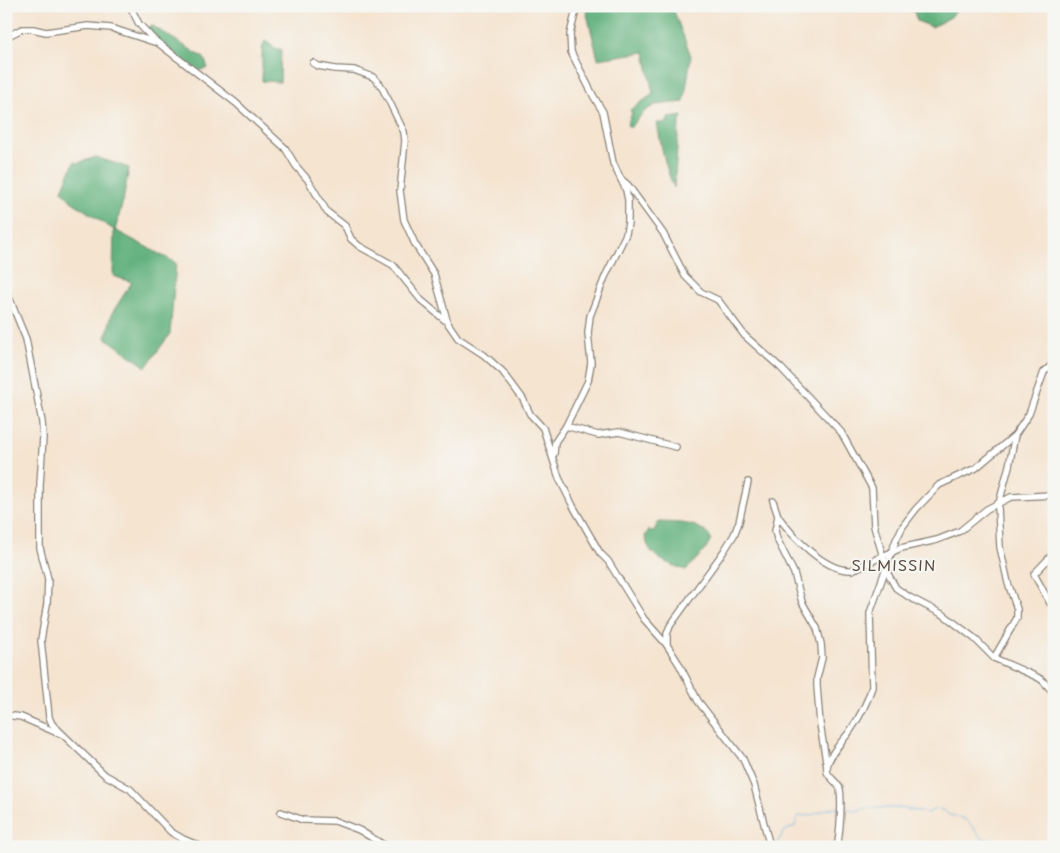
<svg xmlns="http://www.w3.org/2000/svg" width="1060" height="853" viewBox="0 0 1060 853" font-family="'Playpen Sans',sans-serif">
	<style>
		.forest { fill: #62b17d; stroke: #3f664c }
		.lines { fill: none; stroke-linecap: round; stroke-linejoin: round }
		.stream { stroke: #6db4e4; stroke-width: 1 }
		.minor-casing { stroke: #888076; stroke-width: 8 }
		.minor { stroke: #fff; stroke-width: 5.5 }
		.labels { text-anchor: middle; stroke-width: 4; stroke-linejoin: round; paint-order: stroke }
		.quarter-label { font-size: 15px; letter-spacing: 1px; fill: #5d4c40; stroke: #f6f6f2 }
	</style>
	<rect width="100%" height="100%" fill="#f6f6f2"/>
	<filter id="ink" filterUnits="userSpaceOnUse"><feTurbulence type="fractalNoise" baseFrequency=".02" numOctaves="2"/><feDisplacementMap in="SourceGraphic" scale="10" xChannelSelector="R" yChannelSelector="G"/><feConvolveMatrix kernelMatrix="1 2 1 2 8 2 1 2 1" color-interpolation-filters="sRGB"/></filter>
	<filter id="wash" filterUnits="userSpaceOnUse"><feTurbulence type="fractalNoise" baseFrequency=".0096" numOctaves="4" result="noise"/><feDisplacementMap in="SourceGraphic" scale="20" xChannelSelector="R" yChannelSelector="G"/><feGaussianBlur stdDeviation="1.12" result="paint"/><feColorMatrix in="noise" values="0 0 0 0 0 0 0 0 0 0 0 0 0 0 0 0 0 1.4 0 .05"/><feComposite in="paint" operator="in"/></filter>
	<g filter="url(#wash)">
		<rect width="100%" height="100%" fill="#f5e4d0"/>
		<g class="forest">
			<path d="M585 6H672L691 56 684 102 655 105 644 112 630 128 627 125 632 113 630 110 653 94 645 52 598 59Z"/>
			<path d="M915 6H960L951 17 932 27 917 21 914 12Z"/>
			<path d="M151 25 204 58 208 68 197 71 146 33Z"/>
			<path d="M265 41 277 49H281L280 82 262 81V49Z"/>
			<path d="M682 116 679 125 674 188C665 167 661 145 657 123H667L668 118Z"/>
			<path d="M96 157 129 168 123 201 115 230 176 263 170 334 146 367 106 338 112 313 132 282 113 276 114 230 71 201 62 190 74 162 78 163Z"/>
			<path d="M660 522C678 523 701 521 711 539L705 550 686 570C666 563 649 558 645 536L649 530 654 532 657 524Z"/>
		</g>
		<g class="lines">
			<g class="stream">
				<path d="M844 807 856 811 866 808H900L928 813 935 809 943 810C949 817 956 815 964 819 972 823 975 834 983 838 993 843 1042 844 1054 842"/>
				<path d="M774 847 785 831 795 826 798 817C802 815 805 816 810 815 820 813 828 807 840 807"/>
			</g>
		</g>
	</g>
	<g filter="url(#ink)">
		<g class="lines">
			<defs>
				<g id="minor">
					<path d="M130 6 139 24 153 39 236 103 285 148 296 166 308 180 327 212 345 226 351 239 359 246 393 265 421 300 447 322 458 338 484 355 503 372 523 399 530 414 543 428 559 478 573 506 600 553 608 561 644 619 667 645 679 664 698 701 743 759 754 785 770 847"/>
					<path d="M6 37 22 29H33L46 32 88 26 111 28 154 42"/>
					<path d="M313 63 318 66 335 69 354 70 373 77 380 84 389 101 404 132 405 141 400 191 404 220 415 244 434 274 447 320"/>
					<path d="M621 179 628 185 663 233 685 276 701 292 718 300 745 336 781 368 841 432 872 488 874 526 888 574 896 588 909 597 944 615 974 638 994 658 1037 677 1042 680 1054 693"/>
					<path d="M6 229V255"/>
					<path d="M6 290 26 339 42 422 43 437 40 485V548L48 579 47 604 41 640 49 717 52 724 105 775 130 789 171 832 183 839 202 847"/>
					<path d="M566 426 598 435 619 432 676 447"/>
					<path d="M554 454 555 442 566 426 588 381 591 363 588 333 590 316 605 277 626 234 628 223V200L626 190 613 163 603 112 594 97 571 52 570 34 576 10V6"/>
					<path d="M773 501 778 516 775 531 777 539 794 573 802 602 817 628 821 644 822 658 817 678V686L820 724 827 767"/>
					<path d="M778 516C792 536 825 572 852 570L901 548 937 540 960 531 987 509 1011 497 1054 495"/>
					<path d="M1054 553 1034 574 1050 603 1054 606"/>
					<path d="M667 645V634L670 626 724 551 734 535 739 522 748 482"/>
					<path d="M994 658 1017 618V609L1008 583 1000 547 998 507 1009 466 1015 435"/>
					<path d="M6 715 21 717 60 734"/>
					<path d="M281 812 303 820 335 821 359 830 387 847"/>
					<path d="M837 847C840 834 842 802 840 789 837 780 825 777 827 767 829 754 843 741 850 731 860 717 867 703 872 687L870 613 896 540 903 526 916 509 939 485 976 468 1015 435 1029 414 1044 372 1054 363"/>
				</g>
			</defs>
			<use href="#minor" class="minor-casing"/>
			<use href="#minor" class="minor"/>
		</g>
	</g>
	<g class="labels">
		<g class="quarter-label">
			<text x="894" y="571">SILMISSIN</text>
		</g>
	</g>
	<rect width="1060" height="853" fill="none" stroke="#f6f6f2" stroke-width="25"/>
</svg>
